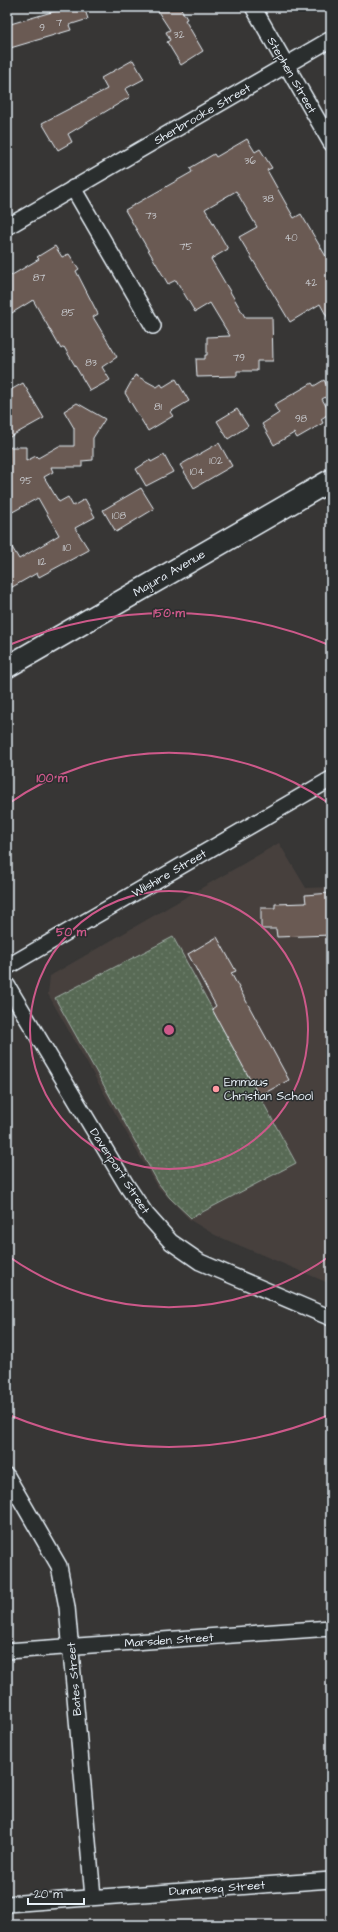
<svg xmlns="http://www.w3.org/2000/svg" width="338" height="1932" viewBox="0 0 338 1932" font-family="'Architects Daughter',sans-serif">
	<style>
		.built { fill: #47413e }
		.grass { fill: url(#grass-dots); stroke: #a0aea6 }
		.building { fill: #6b5a53; stroke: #e8f1f8 }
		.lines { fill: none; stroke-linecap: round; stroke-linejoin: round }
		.minor-casing { stroke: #e8f1f8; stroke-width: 18 }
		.secondary-casing { stroke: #e8f1f8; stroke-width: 24 }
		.minor { stroke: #2a2d2e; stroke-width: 15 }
		.secondary { stroke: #2a2d2e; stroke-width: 21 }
		.ring { fill: none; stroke: #cd598a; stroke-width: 2 }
		.poi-dot { fill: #ff9aa2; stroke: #2a2d2e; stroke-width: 1.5 }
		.labels { text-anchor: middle; stroke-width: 3; stroke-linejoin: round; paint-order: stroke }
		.number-label { font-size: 10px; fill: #c9cbcf }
		.street-label { font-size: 12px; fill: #e8f1f8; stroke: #2a2d2e }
		.poi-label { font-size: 12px; fill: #e8f1f8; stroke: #2a2d2e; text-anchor: start }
		.centre { fill: #cd598a; stroke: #2a2d2e; stroke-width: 2 }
		.ring-label { font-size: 12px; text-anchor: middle; font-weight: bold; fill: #cd598a; stroke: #2a2d2e; stroke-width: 3; stroke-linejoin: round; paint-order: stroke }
	</style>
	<defs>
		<pattern id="grass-dots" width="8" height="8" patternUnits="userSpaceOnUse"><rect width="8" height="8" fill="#586a54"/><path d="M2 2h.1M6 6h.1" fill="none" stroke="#70806d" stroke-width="1.8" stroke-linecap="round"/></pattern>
	</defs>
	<rect width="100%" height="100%" fill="#373635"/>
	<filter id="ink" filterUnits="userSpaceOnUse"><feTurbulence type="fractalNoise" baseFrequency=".025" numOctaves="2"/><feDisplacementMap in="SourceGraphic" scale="8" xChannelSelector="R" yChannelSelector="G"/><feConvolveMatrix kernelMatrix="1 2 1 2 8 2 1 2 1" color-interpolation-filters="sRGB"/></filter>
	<g filter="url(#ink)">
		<path class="built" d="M279 843 306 888 331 887V1284L215 1235 190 1220 156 1185 48 994 50 976Z"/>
		<path class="grass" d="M173 937 296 1163 191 1218 170 1198 159 1184 55 998Z"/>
		<g class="building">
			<path d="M69 7H84L88 19 69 25 71 30 7 49V25Z"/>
			<path d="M155 7H180L187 19 185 20 203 51 181 65 167 42 170 40 166 32 170 30Z"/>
			<path d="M133 60 144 79 125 89 130 97 68 134 72 142 58 150 42 123 107 89 101 78Z"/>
			<path d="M247 139 255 152 260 149 272 168 267 170 294 218 301 214 331 265V324L320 304 290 322 239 237 257 227 236 191 205 209 228 249 211 259 245 317H272L273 361H257V371H237V376L197 377 196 359H205V355H207V337L230 336 210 303 195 312 176 280 168 284 125 210 192 172 190 168 214 154 216 157Z"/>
			<path d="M55 246 62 257 69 254 79 269 76 271 98 314 93 317 117 357 102 367 110 380 90 391 64 347 61 349 33 300 7 316V278L39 259 37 257Z"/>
			<path d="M135 375 157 387 161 384 163 387 176 379 189 401 170 412 173 416 148 431 125 393Z"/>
			<path d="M324 380 331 394 322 399 330 413 321 419 323 423 297 438 294 433 274 445 262 424 279 413 274 405 312 383 314 386Z"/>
			<path d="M23 383 44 418 8 438 7 392Z"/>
			<path d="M77 403 105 419 93 438V460L82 461V467H51L53 472 44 477 59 502 68 497 73 506 85 499 95 517 75 528 89 550 39 577 37 573 7 590V539L19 559 59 535 38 498 7 515 9 447H26V461L36 456 38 458 59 446H74V428L64 411Z"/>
			<path d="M237 409 248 426 228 439 217 421Z"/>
			<path d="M219 443 232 466 194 488 180 465Z"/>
			<path d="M164 455 173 472 146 486 136 469 150 460 151 462Z"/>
			<path d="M141 488 154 509 116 532 103 510Z"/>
			<path d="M331 893V935L277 937 276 929H261V908H275V904L306 903 305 895Z"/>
			<path d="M217 937 236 971 231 973 289 1080 259 1096 212 1009 216 1006 188 954Z"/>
		</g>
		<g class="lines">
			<defs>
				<g id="minor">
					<path d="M253 7 331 143"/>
					<path d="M73 188 153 326"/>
					<path d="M7 227 331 39"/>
					<path d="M7 967 331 779"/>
					<path d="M7 985 127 1186 146 1214 171 1242 200 1262 331 1318"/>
					<path d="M7 1476 59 1566 67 1607 93 1897"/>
					<path d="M7 1651 331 1628"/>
					<path d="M7 1904 331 1880"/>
				</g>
				<path id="secondary" d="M7 667 331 480"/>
			</defs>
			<use href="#minor" class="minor-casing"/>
			<use href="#secondary" class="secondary-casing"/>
			<use href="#minor" class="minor"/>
			<use href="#secondary" class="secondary"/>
		</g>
	</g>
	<g class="ring">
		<circle cx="169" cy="1030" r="139"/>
		<path d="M330 1256A278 278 0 0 1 8 1256M8 804A278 278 0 0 1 330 804"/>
		<path d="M329 1415A417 417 0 0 1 9 1415M9 645A417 417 0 0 1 329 645"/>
	</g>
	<circle class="poi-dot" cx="216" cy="1089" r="4"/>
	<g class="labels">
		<g class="number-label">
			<text x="59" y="26">7</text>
			<text x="42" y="31">9</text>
			<text x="179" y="38">32</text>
			<text x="250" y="164">36</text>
			<text x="268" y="202">38</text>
			<text x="151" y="219">73</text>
			<text x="291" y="241">40</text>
			<text x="186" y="250">75</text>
			<text x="39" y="281">87</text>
			<text x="311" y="286">42</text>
			<text x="68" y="316">85</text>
			<text x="239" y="361">79</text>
			<text x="91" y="366">83</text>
			<text x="158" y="410">81</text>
			<text x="301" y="422">98</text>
			<text x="216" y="464">102</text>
			<text x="197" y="475">104</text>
			<text x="26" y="484">95</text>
			<text x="119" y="519">108</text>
			<text x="67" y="551">110</text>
			<text x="42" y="565">112</text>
		</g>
		<g class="street-label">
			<text transform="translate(292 75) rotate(60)" y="4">Stephen Street</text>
			<text transform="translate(202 114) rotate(-30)" y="4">Sherbrooke Street</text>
			<text transform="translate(169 573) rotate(-30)" y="4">Majura Avenue</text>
			<text transform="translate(169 873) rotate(-30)" y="4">Wilshire Street</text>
			<text transform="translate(120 1171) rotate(57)" y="4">Davenport Street</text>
			<text transform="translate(169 1640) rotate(-4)" y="4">Marsden Street</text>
			<text transform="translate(74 1679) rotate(-95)" y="4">Bates Street</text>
			<text transform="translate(217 1888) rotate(-4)" y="4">Dumaresq Street</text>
		</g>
		<g class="poi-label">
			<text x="224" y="1086">Emmaus<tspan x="224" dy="14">Christian School</tspan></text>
		</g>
	</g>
	<circle cx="169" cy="1030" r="6" class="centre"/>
	<g class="ring-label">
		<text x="169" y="617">150 m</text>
		<text x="52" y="782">100 m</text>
		<text x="71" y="936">50 m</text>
	</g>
	<rect width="338" height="1932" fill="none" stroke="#2a2d2e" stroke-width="24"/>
	<rect x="12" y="12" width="314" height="1908" fill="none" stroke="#e8f1f8" stroke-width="1.5" filter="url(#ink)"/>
	<path d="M28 1898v6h56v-6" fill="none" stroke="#e8f1f8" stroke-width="2"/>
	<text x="34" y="1898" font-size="12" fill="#e8f1f8" stroke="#2a2d2e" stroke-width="3" paint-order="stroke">20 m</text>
</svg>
